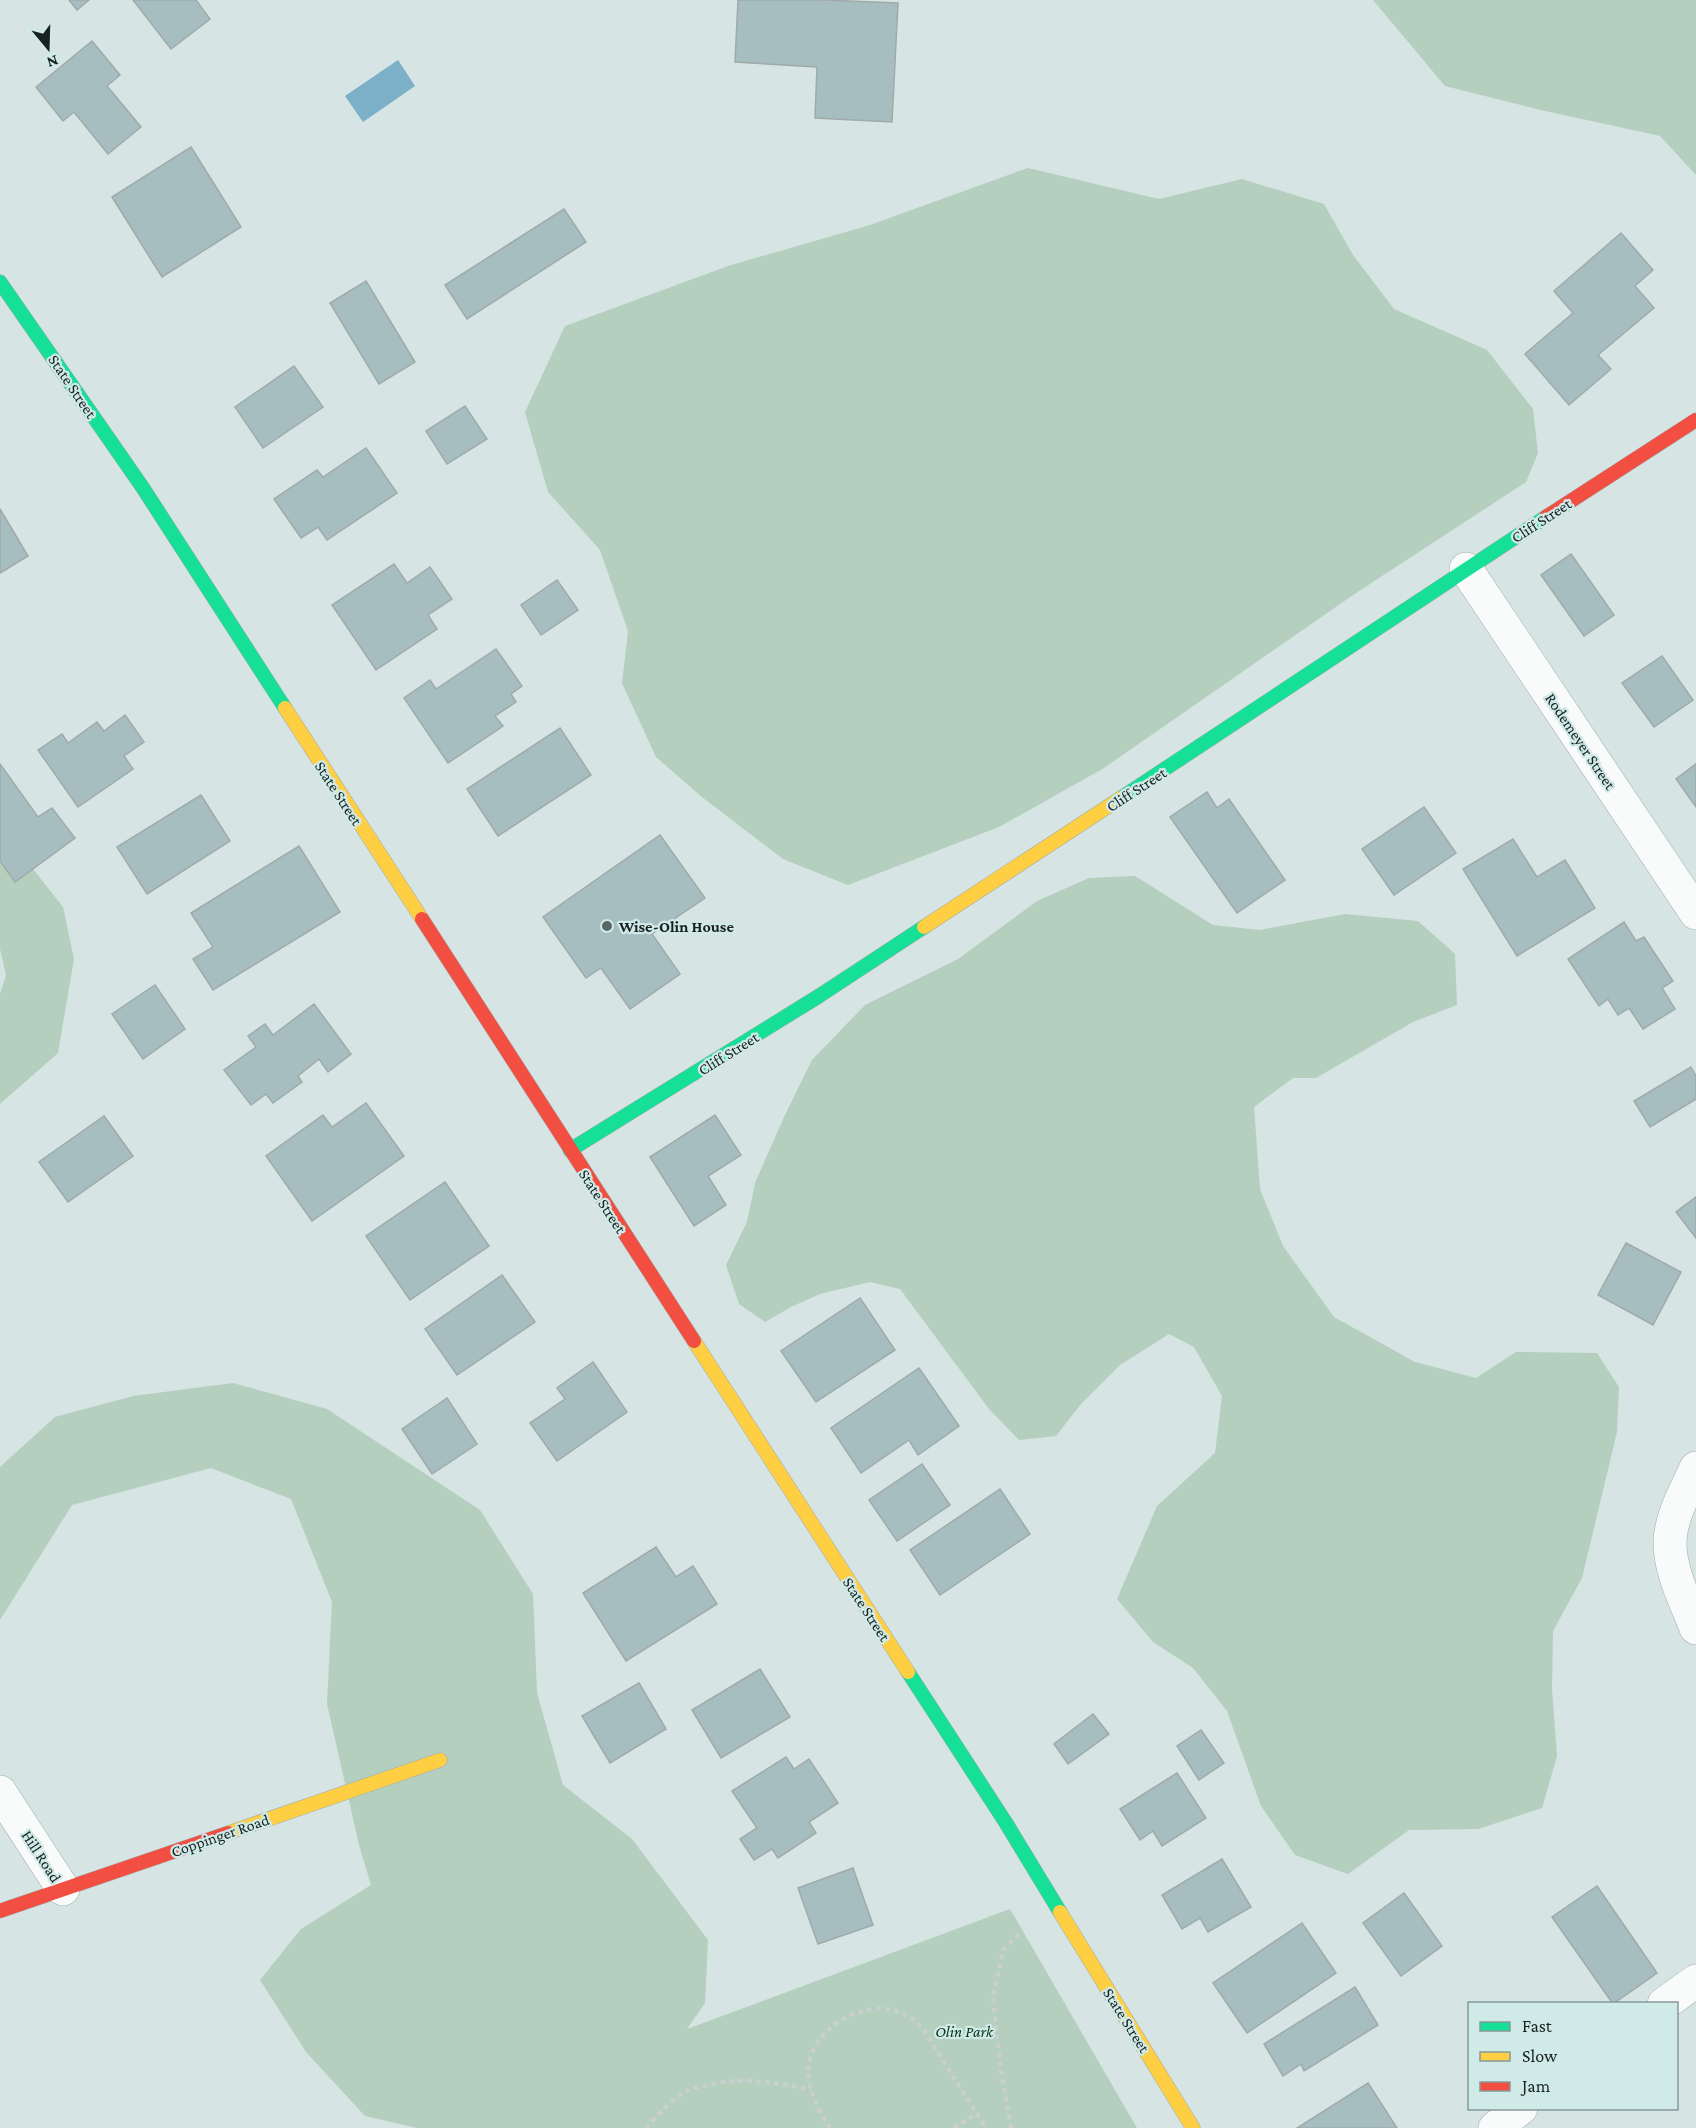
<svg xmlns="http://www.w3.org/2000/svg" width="1696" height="2128" viewBox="0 0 1696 2128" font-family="'Crimson Pro',serif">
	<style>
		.green { fill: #b4cfbe }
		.water { fill: #7bb0c8 }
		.building { fill: #a7bec1; stroke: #a0aaaa; stroke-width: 1.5 }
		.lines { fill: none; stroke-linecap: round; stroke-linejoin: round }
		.street-casing { stroke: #a1acab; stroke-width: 34 }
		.fast-casing { stroke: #a1acab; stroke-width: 15 }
		.slow-casing { stroke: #a1acab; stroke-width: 15 }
		.jam-casing { stroke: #a1acab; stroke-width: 15 }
		.path { stroke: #cbd0cf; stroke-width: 4; stroke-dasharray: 4.5 4.5; stroke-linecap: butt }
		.street { stroke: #f9fbfb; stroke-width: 33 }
		.fast { stroke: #16e098; stroke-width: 14 }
		.slow { stroke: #ffcf43; stroke-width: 14 }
		.jam { stroke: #f24e42; stroke-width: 14 }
		.poi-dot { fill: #5a6665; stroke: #d0eae8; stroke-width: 2 }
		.labels { text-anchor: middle; stroke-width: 4.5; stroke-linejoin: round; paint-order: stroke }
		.street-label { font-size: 16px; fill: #182221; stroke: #d0eae8 }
		.poi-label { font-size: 16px; font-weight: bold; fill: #182221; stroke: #d0eae8; text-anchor: start }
		.park-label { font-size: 16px; font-style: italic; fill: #083518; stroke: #d0eae8 }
	</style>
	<rect width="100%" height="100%" fill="#d6e4e3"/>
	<g class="green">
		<path d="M1373 0H1696V175L1660 136 1541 110 1445 86Z"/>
		<path d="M1028 168 1159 199 1242 179 1324 204 1353 255 1394 309 1487 350 1533 409 1538 453 1526 482 1353 595 1104 768 999 827 848 885 783 859 702 797 656 757 622 683 628 631 600 550 548 492 525 412 565 326 728 266 870 225Z"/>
		<path d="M0 827 63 907 74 959 58 1053 0 1104V994L6 975 0 949Z"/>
		<path d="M1135 876 1213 925 1260 930 1345 914 1418 921 1455 954 1457 1005 1413 1022 1316 1078H1293L1254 1107 1260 1189 1283 1246 1334 1317 1415 1362 1476 1378 1516 1352 1597 1353 1619 1387 1617 1432 1582 1578 1553 1631 1552 1689 1557 1756 1542 1808 1478 1829 1409 1830 1348 1874 1295 1855 1261 1806 1227 1711 1193 1668 1153 1642 1117 1599 1157 1506 1215 1453 1222 1396 1194 1347 1169 1334 1120 1365 1081 1404 1056 1436 1019 1440 989 1409 900 1289 870 1282 820 1294 791 1307 765 1322 739 1304 726 1265 747 1222 755 1183 784 1117 812 1060 865 1005 958 959 1037 901 1089 878Z"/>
		<path d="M233 1383 327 1409 480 1510 533 1594 537 1693 563 1785 632 1839 708 1940 705 2003 687 2029 1010 1909 1137 2128H417L365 2116 306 2052 260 1980 301 1929 371 1885 359 1845 327 1704 332 1602 291 1499 211 1468 72 1505 0 1620V1467L55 1417 133 1396Z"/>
	</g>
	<path class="water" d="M398 60 415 86 363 122 345 96Z"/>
	<g class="building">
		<path d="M69 0H89L77 10Z"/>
		<path d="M133 0H196L210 19 171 49Z"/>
		<path d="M738 0H826L898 3 892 122 815 118 817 67 735 62Z"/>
		<path d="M92 41 120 75 107 86 141 127 108 154 74 112 63 121 36 87Z"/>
		<path d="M191 147 241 227 162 277 112 197Z"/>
		<path d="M564 209 586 242 467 319 445 285Z"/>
		<path d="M1621 233 1653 270 1635 286 1654 308 1598 355 1611 369 1569 405 1525 354 1573 313 1554 291Z"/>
		<path d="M366 281 415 362 379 384 330 303Z"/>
		<path d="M294 366 323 407 263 448 235 407Z"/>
		<path d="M465 406 487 439 447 464 426 431Z"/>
		<path d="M366 448 397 493 327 540 318 527 301 538 274 499 317 470 323 477Z"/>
		<path d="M0 509 28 556 0 573Z"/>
		<path d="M1571 554 1614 615 1584 636 1541 575Z"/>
		<path d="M394 564 407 583 430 567 452 599 428 615 437 629 376 670 332 605Z"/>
		<path d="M557 580 578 610 541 635 521 605Z"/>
		<path d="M496 649 522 686 511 694 516 702 495 716 503 726 448 763 404 698 430 680 436 689Z"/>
		<path d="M1662 656 1693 700 1654 727 1622 683Z"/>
		<path d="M125 715 144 742 124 756 133 769 78 807 38 750 62 734 68 743 97 722 104 731Z"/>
		<path d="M560 728 591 775 498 836 467 789Z"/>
		<path d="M0 764 38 817 52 808 75 838 15 882 0 861Z"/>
		<path d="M1696 764V807L1676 779Z"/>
		<path d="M1207 792 1217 808 1229 799 1285 880 1237 913 1170 817Z"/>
		<path d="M201 795 230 841 147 894 117 847Z"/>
		<path d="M1424 807 1456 853 1394 895 1362 849Z"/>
		<path d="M660 835 705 898 652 934 680 974 630 1009 601 968 586 978 543 917Z"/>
		<path d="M1513 839 1537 877 1565 860 1595 908 1517 956 1463 869Z"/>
		<path d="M299 846 340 912 213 990 193 959 213 947 191 913Z"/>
		<path d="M1624 922 1636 941 1644 937 1673 981 1662 988 1675 1009 1643 1029 1629 1008 1618 1015 1608 999 1599 1006 1568 959Z"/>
		<path d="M155 985 185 1029 143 1059 112 1014Z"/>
		<path d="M314 1004 351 1054 328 1072 319 1059 298 1076 302 1082 273 1103 266 1094 251 1105 224 1070 256 1047 248 1036 265 1024 273 1035Z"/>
		<path d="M1691 1067 1696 1076V1099L1650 1127 1634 1101Z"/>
		<path d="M366 1103 404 1156 312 1221 266 1156 323 1115 332 1127Z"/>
		<path d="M715 1115 741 1155 708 1176 726 1205 694 1226 650 1157Z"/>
		<path d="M104 1116 133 1156 68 1202 39 1162Z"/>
		<path d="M445 1182 489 1246 410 1300 366 1236Z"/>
		<path d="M1696 1197V1238L1676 1212Z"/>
		<path d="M1626 1243 1681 1272 1653 1325 1598 1295Z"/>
		<path d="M502 1275 535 1322 457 1375 425 1329Z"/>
		<path d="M860 1298 895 1350 816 1402 781 1351Z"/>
		<path d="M593 1362 627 1412 557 1461 530 1423 565 1399 557 1388Z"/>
		<path d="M919 1368 959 1426 918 1455 909 1440 861 1473 831 1428Z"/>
		<path d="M447 1398 477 1444 432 1474 402 1429Z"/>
		<path d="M922 1464 950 1505 897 1541 869 1500Z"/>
		<path d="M1000 1489 1030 1534 940 1595 910 1550Z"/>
		<path d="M656 1547 676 1577 693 1566 717 1604 626 1661 583 1593Z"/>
		<path d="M760 1669 790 1717 721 1758 692 1710Z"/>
		<path d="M639 1683 666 1729 610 1763 582 1716Z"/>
		<path d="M1093 1714 1109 1734 1068 1764 1054 1744Z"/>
		<path d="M1201 1730 1224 1763 1199 1780 1177 1746Z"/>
		<path d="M786 1757 794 1769 809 1759 838 1803 809 1822 816 1833 778 1858 772 1849 754 1860 740 1839 757 1828 732 1791Z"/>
		<path d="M1177 1773 1206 1818 1162 1846 1153 1831 1140 1840 1120 1809Z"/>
		<path d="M1222 1859 1251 1907 1208 1932 1200 1918 1182 1929 1162 1895Z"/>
		<path d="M853 1868 873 1925 818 1944 798 1888Z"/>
		<path d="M1597 1886 1657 1973 1613 2004 1552 1917Z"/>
		<path d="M1404 1893 1442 1946 1401 1976 1363 1923Z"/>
		<path d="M1302 1923 1336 1973 1247 2033 1213 1983Z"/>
		<path d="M1355 1987 1378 2025 1304 2071 1301 2064 1283 2076 1264 2044Z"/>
		<path d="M1368 2083 1397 2128H1297Z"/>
	</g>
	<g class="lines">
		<defs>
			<g id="street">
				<path d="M1466 569 1696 913"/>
				<path d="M1696 1468C1686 1490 1670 1518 1670 1543 1670 1572 1686 1602 1696 1628"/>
				<path d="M0 1792 63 1889"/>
				<path d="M1664 2004 1696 1981"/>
				<path d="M1495 2128 1521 2108"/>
			</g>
			<g id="fast">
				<path d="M0 282 143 488 285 708"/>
				<path d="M1121 798 1546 517"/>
				<path d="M570 1150 819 996 924 927"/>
				<path d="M908 1672 1006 1823 1060 1912"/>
			</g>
			<g id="slow">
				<path d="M285 708 422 919"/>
				<path d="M924 927 1121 798"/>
				<path d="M694 1341 908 1672"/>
				<path d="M228 1833 440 1760"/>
				<path d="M1060 1912 1193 2128"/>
			</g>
			<g id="jam">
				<path d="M1546 517 1696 420"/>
				<path d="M422 919 694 1341"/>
				<path d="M0 1911 228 1833"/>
			</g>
		</defs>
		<use href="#street" class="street-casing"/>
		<use href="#fast" class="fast-casing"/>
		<use href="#slow" class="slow-casing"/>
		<use href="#jam" class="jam-casing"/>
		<g class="path">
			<path d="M646 2128C657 2115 672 2099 687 2091 692 2088 700 2087 705 2086 740 2076 776 2082 811 2090"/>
			<path d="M830 2128C818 2111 805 2085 809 2063 816 2027 861 2001 896 2011 907 2014 915 2021 923 2029L986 2128"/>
			<path d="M954 2128 977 2113"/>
			<path d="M1011 2128 1000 2064 993 1998 1003 1950 1019 1934"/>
		</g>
		<use href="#street" class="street"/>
		<use href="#fast" class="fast"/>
		<use href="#slow" class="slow"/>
		<use href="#jam" class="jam"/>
	</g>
	<circle class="poi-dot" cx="607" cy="926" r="6"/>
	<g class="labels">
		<g class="street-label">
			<text transform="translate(73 386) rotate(56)" y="6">State Street</text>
			<text transform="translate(1541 520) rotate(-33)" y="6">Cliff Street</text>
			<text transform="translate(1581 741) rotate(56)" y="6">Rodemeyer Street</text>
			<text transform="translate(1136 789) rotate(-33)" y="6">Cliff Street</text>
			<text transform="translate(339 793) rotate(57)" y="6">State Street</text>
			<text transform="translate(728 1053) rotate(-32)" y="6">Cliff Street</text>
			<text transform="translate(603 1201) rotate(57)" y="6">State Street</text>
			<text transform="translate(867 1609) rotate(57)" y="6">State Street</text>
			<text transform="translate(220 1835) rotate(-19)" y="6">Coppinger Road</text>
			<text transform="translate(42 1856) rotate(57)" y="6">Hill Road</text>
			<text transform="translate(1127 2020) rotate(58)" y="6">State Street</text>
		</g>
		<g class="poi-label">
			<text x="619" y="932">Wise-Olin House</text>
		</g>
		<g class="park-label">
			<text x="964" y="2037">Olin Park</text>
		</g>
	</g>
	<rect x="1468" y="2002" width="210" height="108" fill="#d0eae8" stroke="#869a98" stroke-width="1.5"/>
	<rect x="1480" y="2022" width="30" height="9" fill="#16e098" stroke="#869a98" stroke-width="1.5"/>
	<text x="1522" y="2032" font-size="18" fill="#182221">Fast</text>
	<rect x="1480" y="2052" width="30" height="9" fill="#ffcf43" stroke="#869a98" stroke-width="1.5"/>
	<text x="1522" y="2062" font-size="18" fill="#182221">Slow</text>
	<rect x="1480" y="2082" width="30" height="9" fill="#f24e42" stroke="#869a98" stroke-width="1.5"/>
	<text x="1522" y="2092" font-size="18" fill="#182221">Jam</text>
	<g transform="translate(48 48) rotate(161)" stroke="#d0eae8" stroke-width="4.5" paint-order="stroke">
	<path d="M0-4.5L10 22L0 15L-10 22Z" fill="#182221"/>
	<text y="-9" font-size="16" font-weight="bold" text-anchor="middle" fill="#182221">N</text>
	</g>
</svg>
